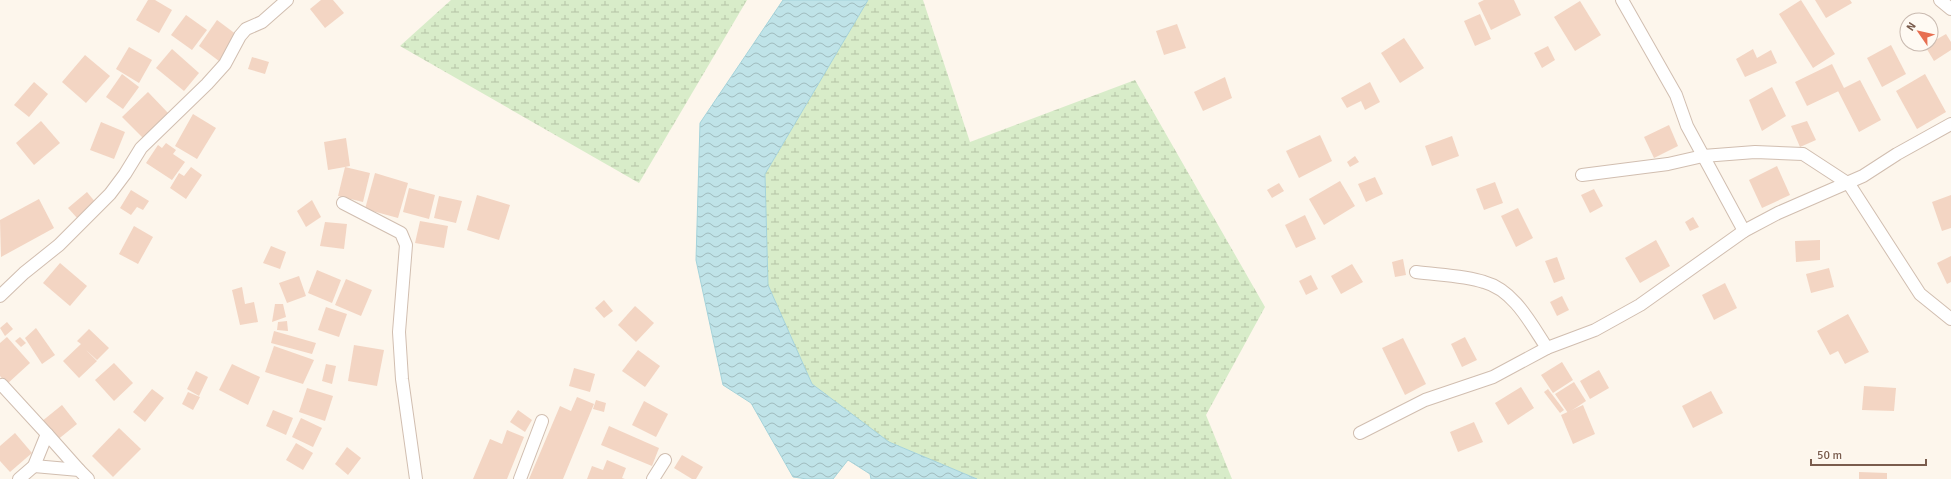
<svg xmlns="http://www.w3.org/2000/svg" width="1951" height="479" viewBox="0 0 1951 479" font-family="Signika,sans-serif">
	<style>
		.wetland { fill: url(#wetland-marsh) }
		.water { fill: url(#water-waves); stroke: #a5d3da }
		.building { fill: #f3d5c3 }
		.lines { fill: none; stroke-linecap: round; stroke-linejoin: round }
		.minor-casing { stroke: #d1beb0; stroke-width: 14 }
		.minor { stroke: #fff; stroke-width: 12 }
	</style>
	<defs>
		<pattern id="wetland-marsh" width="20" height="14" patternUnits="userSpaceOnUse"><rect width="20" height="14" fill="#d8ecc9"/><path d="M1 5h8M5 5V1M11 12h8M15 12V8" fill="none" stroke="#b4c2a5"/></pattern>
		<pattern id="water-waves" width="16" height="10" patternUnits="userSpaceOnUse"><rect width="16" height="10" fill="#bfe3e8"/><path d="M0 5q4-4 8 0t8 0" fill="none" stroke="#a0bbbe"/></pattern>
	</defs>
	<rect width="100%" height="100%" fill="#fdf6ec"/>
	<g class="wetland">
		<path d="M451 0H747L639 183 400 46Z"/>
		<path d="M868 0H923L970 142 1135 80 1265 307 1206 415 1232 479H977L889 442 812 384 768 285 765 174Z"/>
	</g>
	<path class="water" d="M783 0H868L765 174 768 285 812 384 889 442 977 479H871L870 474 848 460 833 479H807L793 477 751 403 723 385 696 260 700 123Z"/>
	<g class="building">
		<path d="M148 0H155L172 10 159 33 136 20Z"/>
		<path d="M321 0H333L344 13 325 28 310 9Z"/>
		<path d="M1484 0H1514L1521 15 1491 30 1478 3Z"/>
		<path d="M1801 0 1835 54 1813 68 1779 14Z"/>
		<path d="M1815 0H1850L1852 3 1826 18Z"/>
		<path d="M1580 1 1601 35 1575 51 1554 17Z"/>
		<path d="M1480 14 1491 39 1475 46 1464 21Z"/>
		<path d="M186 15 207 30 192 50 171 35Z"/>
		<path d="M217 20 237 35 219 61 199 46Z"/>
		<path d="M1177 24 1186 48 1164 55 1156 31Z"/>
		<path d="M1946 34 1951 42V50L1934 61 1925 46Z"/>
		<path d="M1404 38 1424 68 1400 83 1381 53Z"/>
		<path d="M1891 45 1906 74 1882 87 1867 58Z"/>
		<path d="M1548 46 1555 60 1542 68 1534 53Z"/>
		<path d="M129 47 152 60 139 83 116 69Z"/>
		<path d="M172 49 199 73 184 91 156 68Z"/>
		<path d="M1753 49 1757 58 1771 50 1777 63 1745 77 1736 59Z"/>
		<path d="M85 55 110 76 86 103 62 82Z"/>
		<path d="M252 57 269 62 265 74 248 69Z"/>
		<path d="M1832 64 1844 88 1860 80 1881 120 1859 132 1838 91 1843 89 1807 106 1795 82Z"/>
		<path d="M122 74 139 87 123 109 106 97Z"/>
		<path d="M1925 74 1946 112 1917 129 1896 91Z"/>
		<path d="M1225 77 1232 98 1203 111 1194 92Z"/>
		<path d="M34 82 48 94 29 117 14 105Z"/>
		<path d="M1370 82 1380 102 1365 110 1361 101 1347 108 1341 98Z"/>
		<path d="M1772 87 1786 116 1762 131 1749 100Z"/>
		<path d="M148 92 169 114 143 138 122 117Z"/>
		<path d="M193 114 216 128 197 159 175 146Z"/>
		<path d="M41 121 60 143 34 165 16 143Z"/>
		<path d="M1807 121 1816 140 1800 147 1791 126Z"/>
		<path d="M101 122 125 132 114 159 90 150Z"/>
		<path d="M1669 125 1678 146 1654 158 1644 137Z"/>
		<path d="M1320 135 1332 161 1299 178 1286 151Z"/>
		<path d="M1452 136 1459 156 1432 166 1425 146Z"/>
		<path d="M346 138 350 166 345 167 370 173 363 202 338 196 345 167 328 170 324 142Z"/>
		<path d="M166 143 176 150 173 154 185 162 172 180 146 163 158 145 162 148Z"/>
		<path d="M1355 156 1359 162 1350 167 1347 162Z"/>
		<path d="M1777 166 1790 195 1762 208 1749 180Z"/>
		<path d="M191 167 202 175 186 199 170 188 179 173 184 176Z"/>
		<path d="M375 173 408 183 398 218 365 209Z"/>
		<path d="M1375 177 1383 194 1366 202 1358 184Z"/>
		<path d="M1340 181 1355 206 1324 225 1309 199Z"/>
		<path d="M1495 182 1503 203 1484 210 1476 189Z"/>
		<path d="M1279 183 1284 191 1272 198 1267 190Z"/>
		<path d="M409 188 435 195 429 219 403 212Z"/>
		<path d="M1594 189 1603 206 1590 213 1581 195Z"/>
		<path d="M131 190 149 201 143 210 137 207 131 215 120 208Z"/>
		<path d="M87 192 96 203 78 219 68 208Z"/>
		<path d="M477 195 510 205 499 240 467 230Z"/>
		<path d="M1951 195V228L1942 231 1932 202Z"/>
		<path d="M439 196 462 201 456 223 434 218Z"/>
		<path d="M39 199 54 228 1 257 0 220Z"/>
		<path d="M312 200 321 217 306 227 297 211Z"/>
		<path d="M1518 208 1533 238 1516 247 1501 216Z"/>
		<path d="M1305 215 1316 239 1296 248 1285 225Z"/>
		<path d="M1693 217 1699 227 1690 231 1685 222Z"/>
		<path d="M420 221 448 226 444 248 415 243Z"/>
		<path d="M325 222 347 224 344 249 320 246Z"/>
		<path d="M134 226 153 237 138 264 119 254Z"/>
		<path d="M1656 240 1670 266 1640 283 1625 258Z"/>
		<path d="M1820 240V260L1796 262 1795 241Z"/>
		<path d="M271 246 286 252 280 269 263 263Z"/>
		<path d="M1951 256V282L1947 284 1937 263Z"/>
		<path d="M1557 257 1565 279 1554 283 1545 261Z"/>
		<path d="M1403 259 1406 275 1395 277 1392 262Z"/>
		<path d="M60 263 87 286 70 306 43 283Z"/>
		<path d="M1352 264 1363 282 1341 294 1331 276Z"/>
		<path d="M1829 268 1834 287 1811 293 1806 274Z"/>
		<path d="M317 270 341 280 332 303 308 293Z"/>
		<path d="M1311 275 1318 289 1306 295 1299 281Z"/>
		<path d="M299 276 306 296 287 303 279 283Z"/>
		<path d="M346 279 372 290 361 316 335 305Z"/>
		<path d="M1725 283 1737 308 1714 320 1702 295Z"/>
		<path d="M242 287 245 304 254 302 258 322 240 325 232 290Z"/>
		<path d="M1562 296 1569 310 1557 316 1550 302Z"/>
		<path d="M604 300 613 311 604 318 595 308Z"/>
		<path d="M275 304H283L286 317 272 322Z"/>
		<path d="M635 306 654 323 636 342 618 325Z"/>
		<path d="M326 307 347 314 339 337 318 330Z"/>
		<path d="M1848 314 1869 352 1845 364 1838 351 1830 355 1817 331Z"/>
		<path d="M287 321 288 331 277 330 278 322Z"/>
		<path d="M7 322 13 329 5 336 0 328Z"/>
		<path d="M36 328 55 355 42 364 25 338Z"/>
		<path d="M89 329 109 348 97 360 86 350 97 361 79 378 63 361 81 344 77 341Z"/>
		<path d="M274 331 316 343 312 354 271 343Z"/>
		<path d="M7 337 30 363 7 384 0 376V343Z"/>
		<path d="M20 337 26 343 21 347 15 341Z"/>
		<path d="M1465 337 1477 360 1462 367 1451 344Z"/>
		<path d="M1403 338 1426 384 1405 395 1382 348Z"/>
		<path d="M354 345 384 350 377 386 348 381Z"/>
		<path d="M274 346 314 360 303 384 265 372Z"/>
		<path d="M638 350 660 366 645 387 622 371Z"/>
		<path d="M1562 362 1573 380 1553 393 1541 375Z"/>
		<path d="M114 363 133 383 114 401 95 380Z"/>
		<path d="M232 364 260 377 248 405 219 390Z"/>
		<path d="M326 364 336 366 332 384 322 381Z"/>
		<path d="M574 368 595 374 590 392 569 386Z"/>
		<path d="M1599 370 1609 388 1590 399 1580 381Z"/>
		<path d="M196 371 208 377 199 396 187 389Z"/>
		<path d="M1574 382 1586 401 1568 413 1555 394Z"/>
		<path d="M1864 386 1896 388 1894 411 1862 410Z"/>
		<path d="M1521 387 1534 408 1508 425 1495 403Z"/>
		<path d="M307 388 333 396 325 421 299 412Z"/>
		<path d="M152 389 164 398 145 422 133 412Z"/>
		<path d="M1548 389 1564 410 1560 413 1544 392Z"/>
		<path d="M1711 391 1723 413 1693 428 1682 406Z"/>
		<path d="M188 392 200 397 193 410 182 404Z"/>
		<path d="M577 397 594 404 563 479H529L560 406 571 411Z"/>
		<path d="M596 400 606 403 604 412 593 409Z"/>
		<path d="M644 401 668 414 656 437 632 425Z"/>
		<path d="M62 405 77 424 56 441 41 422Z"/>
		<path d="M1583 405 1595 434 1573 444 1561 415Z"/>
		<path d="M273 410 293 418 286 435 266 426Z"/>
		<path d="M518 410 532 420 525 432 510 422Z"/>
		<path d="M301 418 322 428 313 447 292 437Z"/>
		<path d="M1474 422 1483 442 1458 452 1450 432Z"/>
		<path d="M609 426 659 448 652 466 601 445Z"/>
		<path d="M119 428 141 449 113 477 92 456Z"/>
		<path d="M507 430 524 437 507 479H473L490 439 502 444Z"/>
		<path d="M15 433 32 453 10 472 0 461V446Z"/>
		<path d="M296 443 313 453 303 470 286 460Z"/>
		<path d="M347 447 361 458 348 475 335 464Z"/>
		<path d="M682 455 703 467 696 479H692L674 468Z"/>
		<path d="M607 460 626 468 622 478 625 479H587L592 466 603 470Z"/>
		<path d="M1859 472 1887 473V479H1859Z"/>
	</g>
	<g class="lines">
		<defs>
			<g id="minor">
				<path d="M1622 0 1676 95 1687 126 1744 231"/>
				<path d="M1940 0 1951 9"/>
				<path d="M1582 175 1668 164 1703 156 1755 152 1803 154 1849 184 1920 294 1951 319"/>
				<path d="M343 203 401 233 406 245 399 332 402 379 416 479"/>
				<path d="M1416 272C1438 275 1463 275 1484 282 1514 290 1531 324 1547 348"/>
				<path d="M0 296 24 273 59 245 110 194 125 174 141 148 207 84 225 64 240 36 246 29 262 22 287 0"/>
				<path d="M0 386 2 385 47 434 34 466 19 479"/>
				<path d="M1360 433 1425 400 1493 377 1547 348 1595 330 1640 305 1744 231 1778 213 1863 176 1897 154 1951 124"/>
				<path d="M47 434 79 470"/>
				<path d="M34 466 79 470 88 479"/>
				<path d="M520 479 542 421"/>
				<path d="M653 479 665 460"/>
			</g>
		</defs>
		<use href="#minor" class="minor-casing"/>
		<use href="#minor" class="minor"/>
	</g>
	<g transform="translate(1919 32) rotate(304)"><circle r="19" fill="#fffaf3" stroke="#cabbb1"/>
	<path d="M0-3L7 15L0 10L-7 15Z" fill="#e76f51"/>
	<text y="-6" font-size="11" font-weight="bold" text-anchor="middle" fill="#7a5c4d">N</text>
	</g>
	<path d="M1811 459v6h115v-6" fill="none" stroke="#7a5c4d" stroke-width="2"/>
	<text x="1817" y="459" font-size="12" fill="#7a5c4d" stroke="#fffaf3" stroke-width="3" paint-order="stroke">50 m</text>
</svg>
